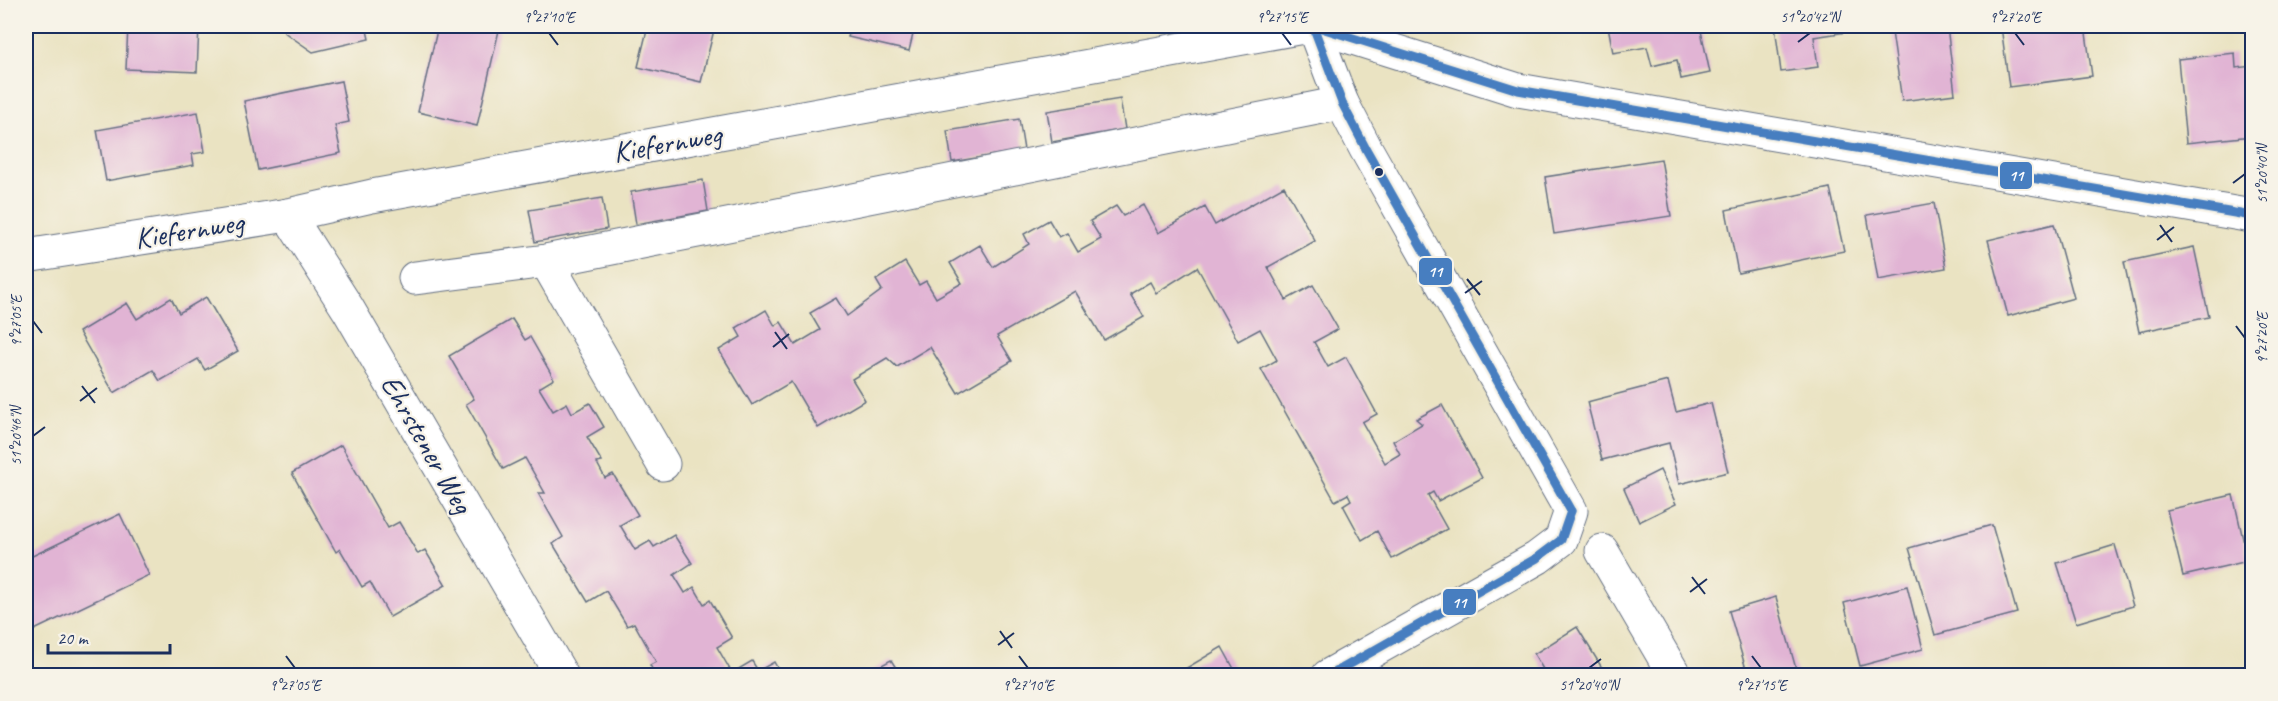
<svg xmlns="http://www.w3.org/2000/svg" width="2278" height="701" viewBox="0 0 2278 701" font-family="Caveat,sans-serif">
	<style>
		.building { fill: #e1b4d4 }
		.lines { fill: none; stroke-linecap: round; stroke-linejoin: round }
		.minor-casing { stroke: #636e81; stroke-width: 35 }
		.minor { stroke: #fff; stroke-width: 33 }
		.bus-1-casing { stroke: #f7f3e8; stroke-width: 14 }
		.bus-1 { stroke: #477ec0; stroke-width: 9 }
		.ticks { fill: none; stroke: #1b2f5e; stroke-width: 2 }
		.bus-dot { fill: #1b2f5e; stroke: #f7f3e8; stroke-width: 2 }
		.labels { text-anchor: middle; stroke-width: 4.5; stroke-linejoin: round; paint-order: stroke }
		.street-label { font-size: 30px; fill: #1b2f5e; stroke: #f7f3e8 }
		.line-badge { stroke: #f7f3e8; stroke-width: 2 }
		.badge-label { font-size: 16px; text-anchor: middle; font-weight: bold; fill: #fff }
		.neatline { fill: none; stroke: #1b2f5e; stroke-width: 2 }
		.ticks-label { font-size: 15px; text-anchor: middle; fill: #1b2f5e }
	</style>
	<rect width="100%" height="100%" fill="#f7f3e8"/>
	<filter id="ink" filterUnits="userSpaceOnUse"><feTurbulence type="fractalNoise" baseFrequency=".0167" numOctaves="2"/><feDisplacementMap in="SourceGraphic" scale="12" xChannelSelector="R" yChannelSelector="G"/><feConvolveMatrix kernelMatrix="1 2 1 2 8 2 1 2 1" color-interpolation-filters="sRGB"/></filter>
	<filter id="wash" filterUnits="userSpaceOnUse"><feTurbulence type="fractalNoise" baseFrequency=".008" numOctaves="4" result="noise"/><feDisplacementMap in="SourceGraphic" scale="24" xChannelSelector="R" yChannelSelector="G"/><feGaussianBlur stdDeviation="1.35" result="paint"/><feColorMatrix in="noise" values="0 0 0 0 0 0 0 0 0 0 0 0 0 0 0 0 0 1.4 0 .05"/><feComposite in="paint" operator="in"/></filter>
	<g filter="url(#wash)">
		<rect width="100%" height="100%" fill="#eae3c2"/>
		<g id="blocks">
			<g class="building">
				<path d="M128 26H199L197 72 126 69Z"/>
				<path d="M282 26H366L369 39 313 52 284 32Z"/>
				<path d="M438 26H500L477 126 418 112Z"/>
				<path d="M648 26H715L701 82 638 67Z"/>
				<path d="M851 26H915L909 51 848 37Z"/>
				<path d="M1608 26H1700L1710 73 1681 79 1677 60 1652 66 1647 47 1613 53Z"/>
				<path d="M1775 26H1853L1854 31 1814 37 1818 67 1781 72Z"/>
				<path d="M1947 26 1955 94 1902 101 1892 32Z"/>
				<path d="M2001 26H2085L2092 76 2009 87Z"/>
				<path d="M2235 53 2236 68 2252 66V136L2186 143 2178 59Z"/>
				<path d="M341 81 349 122 335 125 341 153 258 170 244 101Z"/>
				<path d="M1120 99 1125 129 1052 142 1047 111Z"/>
				<path d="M198 112 205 152 192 154 194 165 106 181 97 130Z"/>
				<path d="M1019 119 1024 150 952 162 947 131Z"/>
				<path d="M1661 159 1671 216 1554 234 1545 177Z"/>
				<path d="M703 180 708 211 636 224 631 192Z"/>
				<path d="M1284 186 1315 241 1268 267 1286 300 1313 285 1338 329 1314 342 1328 367 1346 357 1377 414 1362 422 1385 463 1400 454 1393 441 1422 424 1416 419 1442 405 1482 478 1438 501 1433 492 1428 495 1447 529 1392 559 1377 531 1362 540 1343 505 1351 500 1348 494 1335 501 1261 369 1277 360 1260 329 1238 341 1197 267 1156 293 1150 282 1130 294 1144 317 1104 340 1075 291 997 336 1012 361 958 393 930 347 897 367 887 358 852 379 865 400 818 428 791 382 752 405 719 350 741 337 736 328 766 310 775 326 781 322 795 345 820 330 810 313 836 298 847 316 882 290 876 280 905 262 919 285 926 281 936 298 962 283 950 263 980 245 993 267 1029 244 1024 234 1049 220 1059 237 1067 233 1078 252 1101 239 1090 221 1116 206 1123 216 1143 205 1158 233 1205 207 1215 225Z"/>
				<path d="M1830 188 1844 251 1738 273 1726 210Z"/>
				<path d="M602 198 607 229 535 242 529 210Z"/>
				<path d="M1934 203 1946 268 1878 280 1867 215Z"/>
				<path d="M2054 224 2074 298 2008 316 1988 240Z"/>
				<path d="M2194 247 2209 317 2139 332 2124 262Z"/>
				<path d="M206 297 238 351 205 370 198 359 160 381 153 370 114 393 79 332 127 303 137 319 171 298 179 313Z"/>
				<path d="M512 319 525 340 530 337 554 379 539 388 553 411 567 403 572 413 590 403 604 427 587 437 602 462 597 463 605 478 613 474 638 515 620 525 635 550 650 541 654 547 674 535 692 563 674 575 685 593 694 587 704 604 710 600 732 638 717 647 732 673 752 661 758 671 774 662 782 676H656L650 665 656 662 634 623 627 626 606 591 588 602 553 544 563 537 538 493H545L525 458 503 469 466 404 474 399 449 356Z"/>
				<path d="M1668 381 1676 412 1711 403 1728 472 1679 484 1669 443 1602 460 1587 402Z"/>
				<path d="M341 445 388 528 399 522 418 554 425 550 446 585 390 617 370 582 362 587 340 549 336 552 292 473Z"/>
				<path d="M1660 470 1676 504 1639 522 1624 488Z"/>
				<path d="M2233 495 2248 561 2183 576 2167 510Z"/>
				<path d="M120 514 149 575 26 634V559Z"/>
				<path d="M1992 525 2017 613 1935 635 1909 548Z"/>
				<path d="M2115 545 2133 606 2076 623 2057 563Z"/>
				<path d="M1907 586 1923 649 1860 666 1844 603Z"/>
				<path d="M1776 597 1798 676H1748L1729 611Z"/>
				<path d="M1577 627 1607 676H1547L1534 654Z"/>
				<path d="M1222 647 1238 676H1173Z"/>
				<path d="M891 660 901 676H871L869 672Z"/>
			</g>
		</g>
	</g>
	<g filter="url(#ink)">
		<use href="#blocks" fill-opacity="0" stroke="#636e81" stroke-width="1.5"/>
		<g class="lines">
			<defs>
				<g id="minor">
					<path d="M1313 26 1342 103 1366 149 1571 511 1561 540 1537 558 1328 676"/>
					<path d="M1315 26 1518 90 2252 216"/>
					<path d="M288 215 348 309 562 676"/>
					<path d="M26 256 288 215 372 196 1309 26"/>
					<path d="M546 261 663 464"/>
					<path d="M415 278 546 261 1342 103"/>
					<path d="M1602 551 1675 676"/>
				</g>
			</defs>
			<use href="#minor" class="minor-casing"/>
			<use href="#minor" class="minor"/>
			<defs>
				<g id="bus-1">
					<path d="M1313 26 1342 103 1366 149 1571 511"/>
					<path d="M1315 26 1518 90 2252 216"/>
					<path d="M1329 676 1537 558 1561 540 1571 511"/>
				</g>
			</defs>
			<use href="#bus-1" class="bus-1-casing"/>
			<use href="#bus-1" class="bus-1"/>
		</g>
	</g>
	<path class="ticks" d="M549 33 558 45M1282 33 1291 45M2015 33 2024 45M1798 42 1810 33M2233 183 2245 174M2160 225 2172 242M2157 240 2174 227M1467 279 1480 295M1465 293 1482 281M33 321 42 333M2236 326 2245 338M775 332 787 349M773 347 789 334M82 386 95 403M80 401 97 388M33 436 45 427M1692 577 1705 594M1690 592 1707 579M1000 631 1012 648M998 645 1014 633M286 656 295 668M1019 656 1028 668M1752 656 1761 668M1589 668 1601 659"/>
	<circle class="bus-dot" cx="1379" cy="172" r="5"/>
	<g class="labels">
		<g class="street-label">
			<text transform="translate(667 143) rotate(-10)" y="10">Kiefernweg</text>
			<text transform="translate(189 230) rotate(-9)" y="10">Kiefernweg</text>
			<text transform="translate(427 444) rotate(60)" y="10">Ehrstener Weg</text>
		</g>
	</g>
	<g class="line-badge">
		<rect x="1999" y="161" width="34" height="29" rx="6" fill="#477ec0"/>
		<rect x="1418" y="257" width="35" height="29" rx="6" fill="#477ec0"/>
		<rect x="1442" y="588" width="35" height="28" rx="6" fill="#477ec0"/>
	</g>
	<g class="badge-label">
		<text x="2016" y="181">11</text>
		<text x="1435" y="277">11</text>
		<text x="1459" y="608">11</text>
	</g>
	<rect width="2278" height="701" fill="none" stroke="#f7f3e8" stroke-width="66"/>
	<path d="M48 644v9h122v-9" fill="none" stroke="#1b2f5e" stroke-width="3"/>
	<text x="57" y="644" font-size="18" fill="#1b2f5e" stroke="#f7f3e8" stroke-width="4.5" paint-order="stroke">20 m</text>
	<rect x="33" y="33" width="2212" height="635" class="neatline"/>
	<g class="ticks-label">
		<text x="549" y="22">9°27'10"E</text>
		<text x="1282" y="22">9°27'15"E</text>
		<text x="1810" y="22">51°20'42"N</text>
		<text x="2015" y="22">9°27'20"E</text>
		<text transform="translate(2262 174) rotate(-90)" y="5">51°20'40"N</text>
		<text transform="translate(16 321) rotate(-90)" y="5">9°27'05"E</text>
		<text transform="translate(2262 338) rotate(-90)" y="5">9°27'20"E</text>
		<text transform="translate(16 436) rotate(-90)" y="5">51°20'46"N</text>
		<text x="295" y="690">9°27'05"E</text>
		<text x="1028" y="690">9°27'10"E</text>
		<text x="1589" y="690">51°20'40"N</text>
		<text x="1761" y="690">9°27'15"E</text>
	</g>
</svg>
